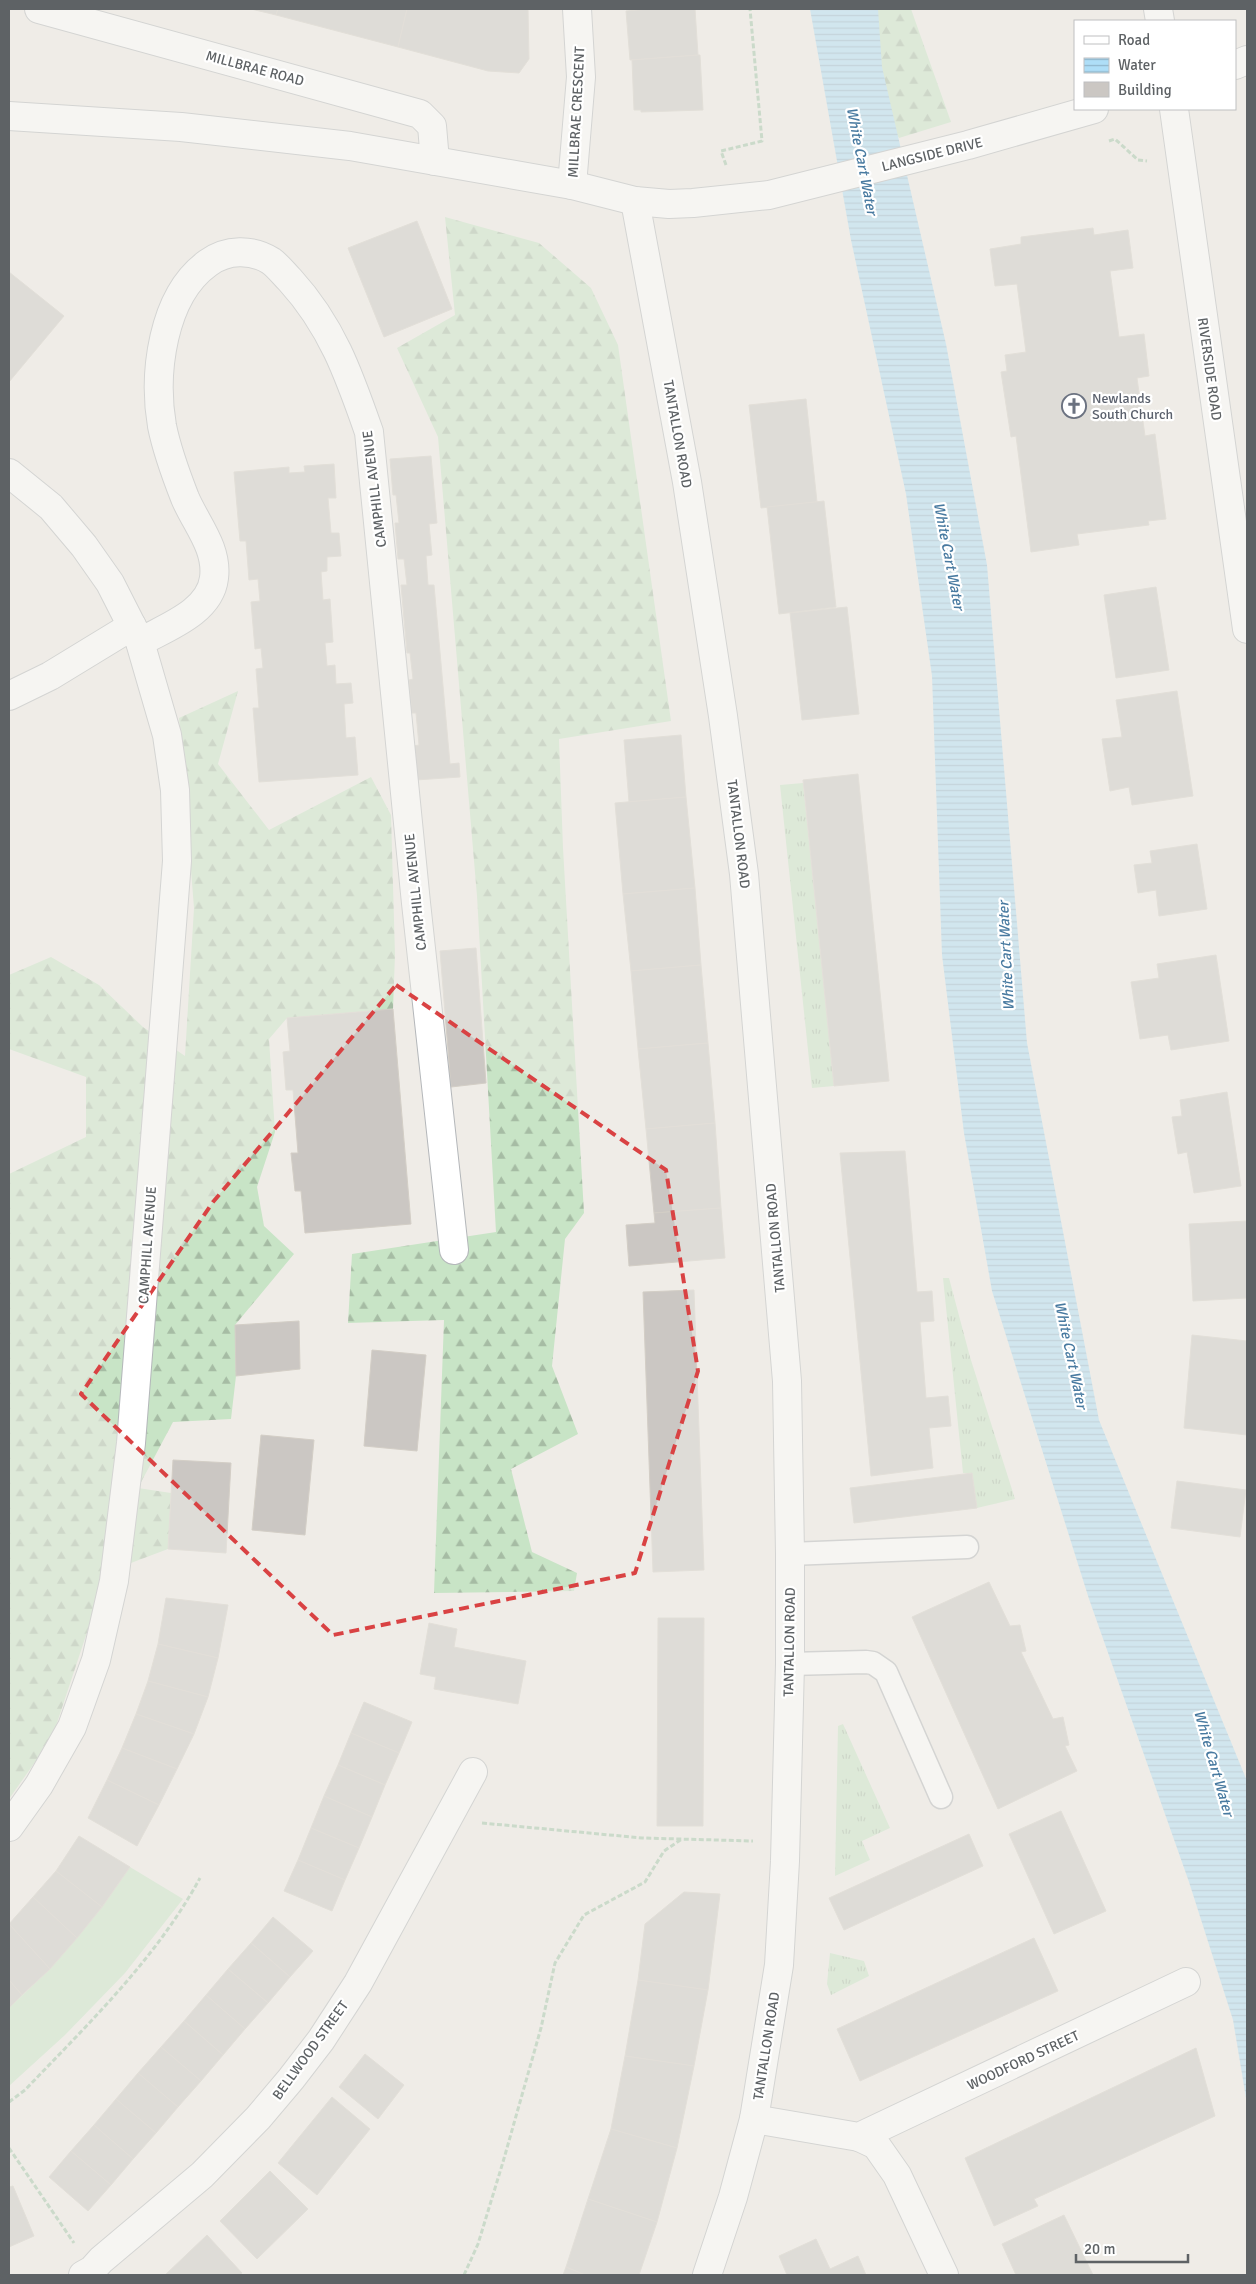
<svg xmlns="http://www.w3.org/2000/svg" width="1256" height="2284" viewBox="0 0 1256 2284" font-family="Signika,sans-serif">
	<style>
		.grass { fill: url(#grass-tufts) }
		.forest { fill: url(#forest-firs) }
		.garden { fill: #c8e4c6 }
		.water { fill: url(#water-rules) }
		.building { fill: #cbc7c3; stroke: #d3cec6 }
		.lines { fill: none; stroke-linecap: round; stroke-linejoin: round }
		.service-casing { stroke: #b4b7ba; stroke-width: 25 }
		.minor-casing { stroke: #b4b7ba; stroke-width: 30 }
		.tertiary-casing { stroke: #b4b7ba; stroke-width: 30 }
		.path { stroke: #9fc4a7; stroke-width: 3; stroke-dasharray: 5 2.5; stroke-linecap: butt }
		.service { stroke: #fff; stroke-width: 22 }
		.minor { stroke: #fff; stroke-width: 28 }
		.tertiary { stroke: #fff; stroke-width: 28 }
		.marked { fill: none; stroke: #d94243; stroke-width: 4; stroke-dasharray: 10 6; stroke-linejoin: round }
		.labels { text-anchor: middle; stroke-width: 4.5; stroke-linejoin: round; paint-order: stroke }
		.street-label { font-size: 14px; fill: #5e6265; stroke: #fff }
		.worship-label { font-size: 14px; fill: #5b616d; stroke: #fff; text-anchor: start }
		.water-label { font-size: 15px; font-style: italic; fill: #487aa0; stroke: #fff }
	</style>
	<defs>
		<pattern id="grass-tufts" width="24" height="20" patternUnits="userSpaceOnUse" patternTransform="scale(1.25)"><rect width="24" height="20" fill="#c8e4c6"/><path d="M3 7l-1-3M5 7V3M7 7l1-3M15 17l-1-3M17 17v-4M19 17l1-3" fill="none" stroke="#a6bca4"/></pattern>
		<pattern id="forest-firs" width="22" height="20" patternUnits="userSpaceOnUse" patternTransform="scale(1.25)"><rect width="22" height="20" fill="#c8e4c6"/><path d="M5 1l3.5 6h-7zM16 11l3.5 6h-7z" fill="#a6bca4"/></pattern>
		<pattern id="water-rules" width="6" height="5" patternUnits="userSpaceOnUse" patternTransform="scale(1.25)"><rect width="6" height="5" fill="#aedef7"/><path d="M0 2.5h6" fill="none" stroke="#91b7cc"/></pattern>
	</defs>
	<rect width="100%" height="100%" fill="#efece7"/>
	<g class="grass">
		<path d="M803 783 834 1086 812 1088 780 785Z"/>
		<path d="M943 1278H949L970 1357 1015 1499 977 1508 972 1473H963Z"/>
		<path d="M843 1724 890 1828 862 1841 870 1860 835 1876 838 1726Z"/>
		<path d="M830 1953 864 1961 869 1976 831 1995 827 1984Z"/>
	</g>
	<g class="forest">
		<path d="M853 9H911L951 122 899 138 876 101Z"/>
		<path d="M445 217 539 243 591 288 618 345 671 721 559 739 563 848 584 1213 565 1239 552 1366 578 1434 511 1469 532 1552 577 1573 574 1591 434 1593 444 1320 348 1323 352 1254 496 1232 477 896 438 437 397 348 455 315Z"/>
		<path d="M238 691 218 764 269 830 371 777 391 815 395 955 393 1009 287 1018 269 1039 275 1132 257 1187 264 1226 294 1254 235 1325 236 1376 231 1419 173 1422 138 1488 171 1493 168 1549 107 1572 52 1738 9 1799V1174L86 1137V1077L9 1049V975L51 957 99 985 143 1027 185 1056 194 908 179 718Z"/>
	</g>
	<path class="garden" d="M130 1867 183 1899 125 1973 65 2035 9 2086V2008L50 1969 102 1907Z"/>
	<path class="water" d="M810 9H878L882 67 946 344 987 565 1027 1043 1099 1420 1247 1781V2104L1233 2020 1189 1882 1089 1599 992 1291 964 1133 942 955 932 676 906 494 851 240Z"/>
	<g class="building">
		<path d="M251 9H278L276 15Z"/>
		<path d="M278 9H407L398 47 276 15Z"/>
		<path d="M407 9H528L529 59 519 73 488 71 398 47Z"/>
		<path d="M649 9H695L698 55 630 60 626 11Z"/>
		<path d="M698 55H700L703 110 641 112V110H634L632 60Z"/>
		<path d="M417 221 452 309 384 337 348 248Z"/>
		<path d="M1093 228 1094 235 1128 230 1133 268 1110 271 1119 337 1144 334 1149 376 1137 378 1145 436 1155 434 1166 519 1148 521 1149 525 1077 534 1079 545 1031 552 1016 436 1011 437 1001 372 1007 371 1005 355 1026 352 1017 284 995 286 990 249 1021 244V237Z"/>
		<path d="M9 272 64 316 9 382Z"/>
		<path d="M806 399 817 502 761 508 749 405Z"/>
		<path d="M431 456 437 523 429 524 432 555 426 556 428 585H434L450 764 459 763 460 777 416 780 413 746 419 745 416 713H412L409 680 413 679 410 653H407L401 585H407L404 559H398L395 523H399L396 495H393L390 459Z"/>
		<path d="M334 464 336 498H328L331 533H339L341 556 327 557V571L321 572 323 600 330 599 333 642 325 643 327 666 335 665 336 684 351 683 353 703 344 704 346 738 355 737 358 775 259 782 253 708H259L256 669 263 668 261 648 255 649 251 602 260 601 258 579 249 580 246 541H240L234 472 289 467V473L305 472 304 466Z"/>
		<path d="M824 501 836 607 779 614 767 507Z"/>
		<path d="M1156 587 1169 670 1116 678 1104 595Z"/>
		<path d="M847 607 859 714 802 720 790 613Z"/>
		<path d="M1177 691 1193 796 1132 805 1129 787 1110 791 1102 739 1122 737 1116 700Z"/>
		<path d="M681 735 686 797 629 802 624 740Z"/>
		<path d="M858 774 889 1081 834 1086 803 780Z"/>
		<path d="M686 797 695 888 623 894 615 803Z"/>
		<path d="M1197 844 1207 909 1159 916 1156 890 1138 893 1134 865 1152 863 1150 851Z"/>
		<path d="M695 888 701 965 631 971 623 894Z"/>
		<path d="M476 948 486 1083 451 1087 440 951Z"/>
		<path d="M1216 955 1229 1041 1171 1050 1168 1035 1140 1039 1131 982 1159 978 1157 964Z"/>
		<path d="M701 965 708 1043 638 1049 631 971Z"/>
		<path d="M393 1009 411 1224 305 1233 301 1191H295L291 1153H298L293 1090H286L283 1052 290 1051 287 1018Z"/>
		<path d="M708 1043 715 1123 646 1129 638 1049Z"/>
		<path d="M1227 1092 1241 1186 1194 1193 1187 1152 1178 1154 1172 1117 1182 1116 1180 1100Z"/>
		<path d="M715 1123 721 1208 654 1213 646 1129Z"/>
		<path d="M905 1151 917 1292 932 1291 934 1321 920 1322 926 1398 948 1396 951 1426 929 1428 933 1468 871 1476 840 1153Z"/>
		<path d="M721 1208 725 1258 629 1266 626 1225 655 1223 654 1213Z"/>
		<path d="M1247 1221V1298L1193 1301 1189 1224Z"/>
		<path d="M694 1290 704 1570 653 1572 643 1292Z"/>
		<path d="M299 1321 300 1369 236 1376 235 1325Z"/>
		<path d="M1192 1335 1247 1341V1435L1184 1428Z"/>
		<path d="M372 1350 426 1355 417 1451 364 1446Z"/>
		<path d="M261 1435 314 1440 305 1535 252 1530Z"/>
		<path d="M173 1460 231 1463 226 1553 168 1549Z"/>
		<path d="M972 1473 977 1508 854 1523 850 1488Z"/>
		<path d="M1177 1481 1246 1490 1240 1537 1171 1528Z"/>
		<path d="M989 1582 1010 1626 1020 1625 1026 1651 1021 1652 1053 1719 1063 1717 1069 1745 1065 1746 1077 1771 998 1809 912 1617Z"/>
		<path d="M166 1598 228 1605 218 1658 158 1644Z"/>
		<path d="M658 1618H704L703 1826H657Z"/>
		<path d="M429 1623 457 1629 454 1647 526 1661 518 1704 434 1689 436 1677 420 1674Z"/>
		<path d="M158 1644 218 1658 208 1697 148 1681Z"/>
		<path d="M148 1681 208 1697 194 1734 136 1714Z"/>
		<path d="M364 1702 412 1722 399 1753 351 1733Z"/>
		<path d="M136 1714 194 1734 177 1769 122 1748Z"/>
		<path d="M351 1733 399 1753 385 1785 338 1765Z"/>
		<path d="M122 1748 177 1769 159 1805 107 1780Z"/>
		<path d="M338 1765 385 1785 372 1817 324 1796Z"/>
		<path d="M107 1780 159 1805 137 1846 88 1818Z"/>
		<path d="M324 1796 372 1817 359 1848 311 1828Z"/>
		<path d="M1061 1811 1106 1911 1054 1934 1009 1834Z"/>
		<path d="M311 1828 359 1848 345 1880 298 1860Z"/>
		<path d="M969 1834 983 1866 844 1930 829 1898Z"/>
		<path d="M79 1836 130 1867 102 1907 56 1871Z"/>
		<path d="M298 1860 345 1880 332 1911 284 1891Z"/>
		<path d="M56 1871 102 1907 77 1938 33 1897Z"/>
		<path d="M684 1892 720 1894 708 1990 638 1980 645 1924Z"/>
		<path d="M33 1897 77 1938 50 1969 9 1924Z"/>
		<path d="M273 1917 313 1951 290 1977 251 1943Z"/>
		<path d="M9 1924 50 1969 22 1995 9 1980Z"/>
		<path d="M1034 1938 1058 1991 860 2081 837 2029Z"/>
		<path d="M251 1943 290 1977 268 2003 228 1969Z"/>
		<path d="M228 1969 268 2003 245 2029 206 1995Z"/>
		<path d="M9 1980 22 1995 9 2008Z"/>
		<path d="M638 1980 708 1990 694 2066 625 2056Z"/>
		<path d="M206 1995 245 2029 223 2055 184 2021Z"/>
		<path d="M184 2021 223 2055 201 2081 161 2047Z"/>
		<path d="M161 2047 201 2081 178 2107 138 2073Z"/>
		<path d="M1196 2048 1215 2116 1034 2199 1038 2206 994 2226 965 2158Z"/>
		<path d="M365 2054 404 2085 378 2119 339 2087Z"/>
		<path d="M625 2056 694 2066 677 2148 611 2129Z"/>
		<path d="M138 2073 178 2107 156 2133 116 2099Z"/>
		<path d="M332 2097 370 2129 317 2195 278 2163Z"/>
		<path d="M116 2099 156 2133 133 2159 94 2125Z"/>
		<path d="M94 2125 133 2159 111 2185 71 2151Z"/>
		<path d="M611 2129 677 2148 657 2222 588 2199Z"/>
		<path d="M71 2151 111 2185 88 2211 49 2177Z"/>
		<path d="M270 2171 308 2209 257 2259 220 2221Z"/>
		<path d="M13 2186 34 2236 9 2247V2187Z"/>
		<path d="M588 2199 657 2222 639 2275H585L566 2267Z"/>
		<path d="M1064 2215 1093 2275H1016L1002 2244Z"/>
		<path d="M207 2235 242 2273 239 2275H165Z"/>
		<path d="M816 2239 830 2269 858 2256 866 2275H787L779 2256Z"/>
		<path d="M566 2267 585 2275H563Z"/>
	</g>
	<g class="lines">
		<defs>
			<g id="service">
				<path d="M790 1554 967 1547"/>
				<path d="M790 1664 866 1662 873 1663 886 1672 941 1797"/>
			</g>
			<g id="minor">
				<path d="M39 9 420 114 432 126 435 161"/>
				<path d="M1158 9 1160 21"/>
				<path d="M1174 109 1247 629"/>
				<path d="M572 185 581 77 577 9"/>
				<path d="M9 473 51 507 84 546 110 583 140 642 167 735 175 790 177 861 131 1443 114 1581 96 1660 72 1727 39 1785 9 1827"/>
				<path d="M140 642C167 627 210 612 214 578 218 548 196 524 185 498 176 475 167 451 162 426 153 374 162 296 208 263 227 249 252 249 271 261 278 266 284 274 290 280 332 326 349 375 369 432L416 903 454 1250"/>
				<path d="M9 696 50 676 132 626"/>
				<path d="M754 2119 859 2137 1186 1982"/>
				<path d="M859 2137 876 2145 897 2175 944 2275"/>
				<path d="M83 2275 92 2270 101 2260 202 2175 258 2118 291 2079 321 2040 358 1983 473 1772"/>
			</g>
			<g id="tertiary">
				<path d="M1235 65 1247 60"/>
				<path d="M9 116 181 127 350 146 572 185 635 201 669 204 693 203 769 195 968 145 1094 109"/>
				<path d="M635 201 687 482 723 716 744 874 787 1381 790 1554V1664L785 1861 779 1965 754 2119 733 2197 707 2275"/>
			</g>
		</defs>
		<use href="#service" class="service-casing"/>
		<use href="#minor" class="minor-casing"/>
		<use href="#tertiary" class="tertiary-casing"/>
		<g class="path">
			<path d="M1109 141 1115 139 1138 160 1147 161"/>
			<path d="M726 165 721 151 762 141 750 9"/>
			<path d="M482 1823 642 1838 753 1841"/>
			<path d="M9 2102 25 2090C88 2024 156 1959 200 1878"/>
			<path d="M9 2148 74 2243"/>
			<path d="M464 2275 478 2244 503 2162 541 2028 555 1963 584 1915 645 1882 664 1851 682 1839"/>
		</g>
		<use href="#service" class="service"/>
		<use href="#minor" class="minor"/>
		<use href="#tertiary" class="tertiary"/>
	</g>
	<path d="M0 0H1256V2284H0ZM396 985 666 1170 698 1371 635 1573 333 1635 81 1394 213 1202Z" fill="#efece7" fill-opacity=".55" fill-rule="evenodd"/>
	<path class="marked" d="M396 985 666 1170 698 1371 635 1573 333 1635 81 1394 213 1202Z"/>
	<defs>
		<symbol id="church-ring" viewBox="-11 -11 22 22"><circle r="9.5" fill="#fff" stroke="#6b7280" stroke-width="1.5"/><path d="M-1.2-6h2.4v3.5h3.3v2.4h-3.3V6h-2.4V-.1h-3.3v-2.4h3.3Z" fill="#6b7280"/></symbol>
	</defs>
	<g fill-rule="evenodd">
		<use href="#church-ring" x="1060" y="392" width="28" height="28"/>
	</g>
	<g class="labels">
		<g class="street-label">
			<text transform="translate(255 68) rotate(15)" y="5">MILLBRAE ROAD</text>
			<text transform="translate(576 112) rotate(-87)" y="5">MILLBRAE CRESCENT</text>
			<text transform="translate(932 154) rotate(-14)" y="5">LANGSIDE DRIVE</text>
			<text transform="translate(1210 369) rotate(82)" y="5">RIVERSIDE ROAD</text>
			<text transform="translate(678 434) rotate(80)" y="5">TANTALLON ROAD</text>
			<text transform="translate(374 489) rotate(-97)" y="5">CAMPHILL AVENUE</text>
			<text transform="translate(739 834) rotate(83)" y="5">TANTALLON ROAD</text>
			<text transform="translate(415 892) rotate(-96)" y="5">CAMPHILL AVENUE</text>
			<text transform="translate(775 1238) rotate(-95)" y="5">TANTALLON ROAD</text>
			<text transform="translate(147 1245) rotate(-86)" y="5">CAMPHILL AVENUE</text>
			<text transform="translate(789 1642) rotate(-89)" y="5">TANTALLON ROAD</text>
			<text transform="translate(766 2046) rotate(-81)" y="5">TANTALLON ROAD</text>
			<text transform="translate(310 2050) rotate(-54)" y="5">BELLWOOD STREET</text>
			<text transform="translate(1023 2060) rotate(-25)" y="5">WOODFORD STREET</text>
		</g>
		<g class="worship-label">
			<text x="1092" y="403">Newlands<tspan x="1092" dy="16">South Church</tspan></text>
		</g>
		<g class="water-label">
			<text transform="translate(862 161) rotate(79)" y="5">White Cart Water</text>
			<text transform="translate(949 556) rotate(79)" y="5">White Cart Water</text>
			<text transform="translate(1006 956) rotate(-93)" y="5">White Cart Water</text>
			<text transform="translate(1071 1355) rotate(78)" y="5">White Cart Water</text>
			<text transform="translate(1214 1763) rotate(74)" y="5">White Cart Water</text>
		</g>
	</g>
	<rect width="1256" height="2284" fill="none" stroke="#5e6265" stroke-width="20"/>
	<rect x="1074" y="20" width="162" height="90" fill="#ffffff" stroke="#bfc0c1"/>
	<rect x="1084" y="36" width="25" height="8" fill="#ffffff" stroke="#bfc0c1"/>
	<text x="1118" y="45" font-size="15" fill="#5e6265">Road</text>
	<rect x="1084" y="58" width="25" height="15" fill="url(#water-rules)" stroke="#bfc0c1"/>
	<text x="1118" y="70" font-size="15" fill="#5e6265">Water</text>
	<rect x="1084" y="82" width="25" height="15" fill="#cbc7c3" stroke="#bfc0c1"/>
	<text x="1118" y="95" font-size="15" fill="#5e6265">Building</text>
	<path d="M1076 2254v8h112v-8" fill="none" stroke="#5e6265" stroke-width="2.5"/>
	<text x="1084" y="2254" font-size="15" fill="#5e6265" stroke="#ffffff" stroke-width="4" paint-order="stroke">20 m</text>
</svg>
